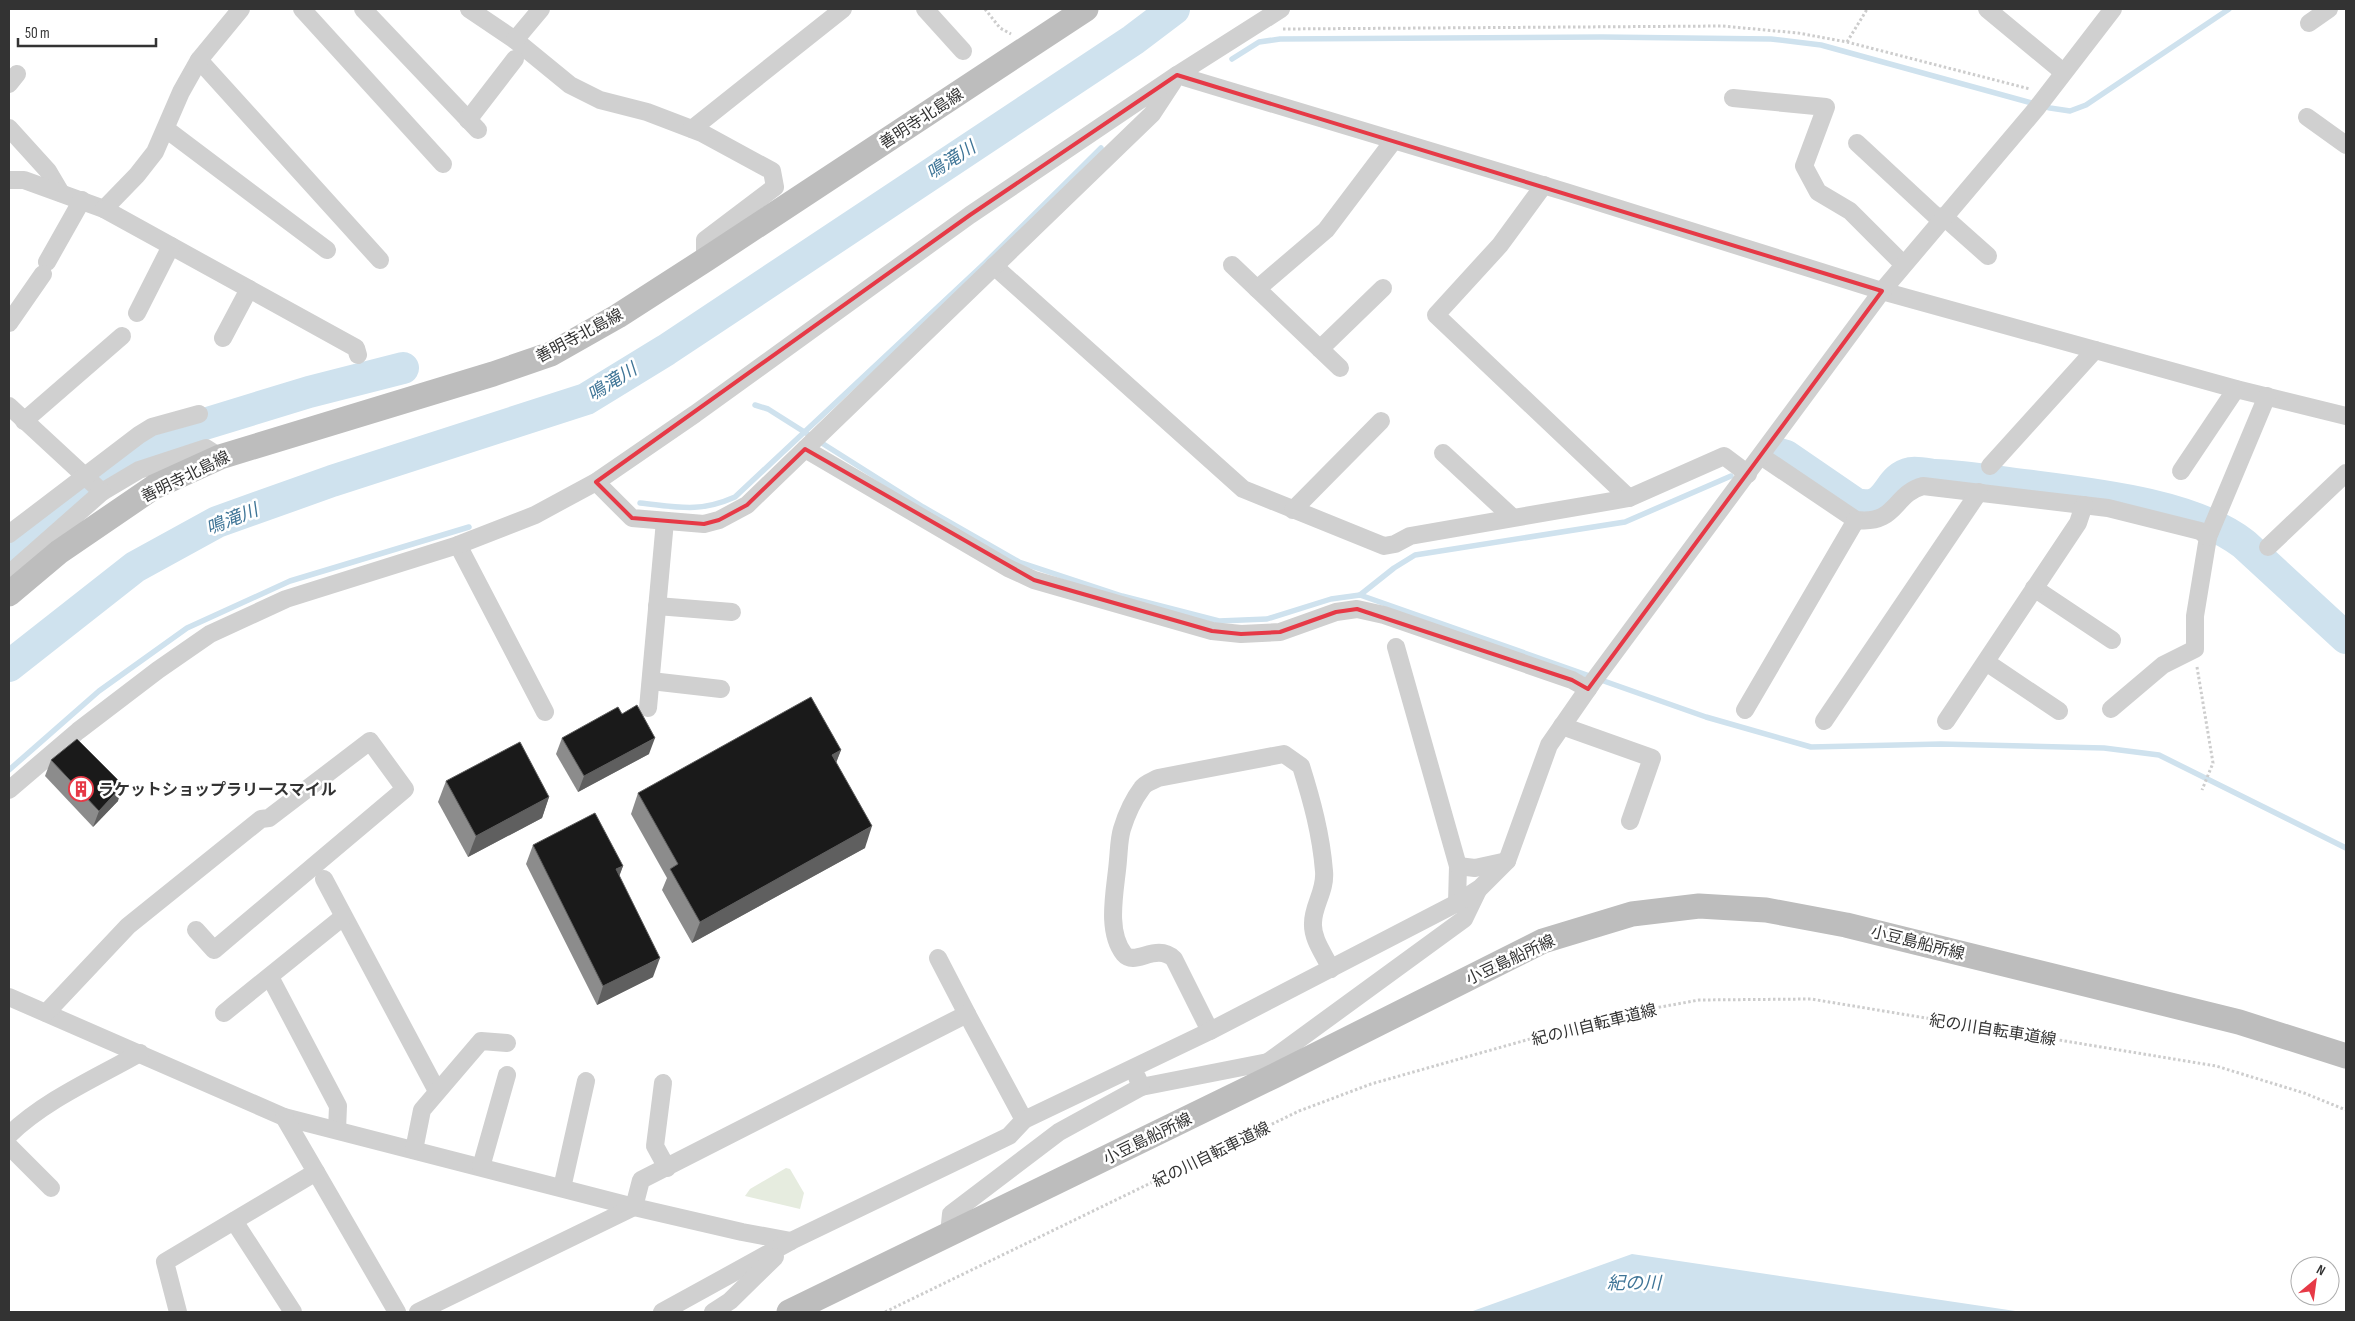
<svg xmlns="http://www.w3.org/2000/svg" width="2355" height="1321" viewBox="0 0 2355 1321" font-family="'Sofia Sans Condensed','Noto Sans JP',sans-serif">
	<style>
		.green { fill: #e6ecdf }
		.water { fill: #cfe2ee }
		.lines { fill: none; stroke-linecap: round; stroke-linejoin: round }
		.stream { stroke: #cfe2ee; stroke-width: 5.5 }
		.river { stroke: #cfe2ee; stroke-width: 32 }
		.path { stroke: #cdcdcd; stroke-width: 3; stroke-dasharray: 2.5 2.5; stroke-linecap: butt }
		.minor { stroke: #d0d0d0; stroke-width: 18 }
		.secondary { stroke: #bdbdbd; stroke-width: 25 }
		.wall { fill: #8c8c8c }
		.shaded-wall { fill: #5f5f5f }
		.building { fill: #1a1a1a; stroke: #5f5f5f }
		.marked { fill: none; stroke: #e63946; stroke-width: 4; stroke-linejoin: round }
		.labels { text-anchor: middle; stroke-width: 5; stroke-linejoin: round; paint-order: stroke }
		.street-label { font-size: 16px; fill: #333; stroke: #fff }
		.poi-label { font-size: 16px; font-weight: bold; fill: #333; stroke: #fff; text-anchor: start }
		.water-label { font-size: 18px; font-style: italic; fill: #3f7597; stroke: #fff }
	</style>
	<rect width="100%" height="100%" fill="#fff"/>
	<path class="green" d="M786 1168 790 1169 804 1193 800 1209 745 1196 750 1189Z"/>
	<path class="water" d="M1632 1254 2022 1312H1470Z"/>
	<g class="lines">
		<g class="stream">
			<path d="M1232 59 1259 42 1280 39 1602 37 1771 39 1821 45 2050 108 2070 111 2086 105 2229 9"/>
			<path d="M755 405 768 409 923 507 1019 562 1122 596 1219 621 1267 619 1331 599 1360 595 1706 717 1811 747 1941 744 2104 748 2159 755 2346 848"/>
			<path d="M640 503C678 507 699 513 735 497L985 263 1101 148"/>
			<path d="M1360 595 1394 568 1415 555 1625 522 1731 476"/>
			<path d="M9 770 99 691 187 628 290 581 469 527"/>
		</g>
		<g class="river">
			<path d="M1779 454 1786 456 1856 504C1891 512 1885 478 1911 473 1918 472 1927 474 1934 475 1957 476 1980 479 2002 482 2072 492 2188 500 2244 544L2346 638"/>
			<path d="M9 552 79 493 134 453 162 437 309 392 403 368"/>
			<path d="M9 666 135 567 217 522 332 481 586 399 666 350 1133 40 1174 9"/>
		</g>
		<g class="path">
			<path d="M985 9 1000 28 1011 34"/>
			<path d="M1283 29 1722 26 1798 33 1847 42 2030 89"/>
			<path d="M1847 42 1866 11 1865 9"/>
			<path d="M2197 667 2213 763 2202 790"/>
			<path d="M885 1312 1299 1111 1371 1084 1611 1016 1699 1000 1811 999 2216 1066 2304 1093 2346 1110"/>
		</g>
		<g class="minor">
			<path d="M302 9 443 164"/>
			<path d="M363 9 478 130"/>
			<path d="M469 9 515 40 570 85 600 100 647 112 702 133 772 171 775 187 705 240V260"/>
			<path d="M925 9 963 51"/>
			<path d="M1987 9 2063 72"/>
			<path d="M2309 23 2329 9"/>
			<path d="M515 40 541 9"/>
			<path d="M199 60 380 260"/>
			<path d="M1177 75 1566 192 1882 291 2236 389 2346 416"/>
			<path d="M9 84 17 74"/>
			<path d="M1733 98 1826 107 1804 166 1818 192 1850 211 1903 264"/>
			<path d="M2307 117 2346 145"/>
			<path d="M468 120 515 59"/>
			<path d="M9 128 48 171 61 193"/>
			<path d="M166 129 327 250"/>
			<path d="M692 129 843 9"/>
			<path d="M1857 143 1940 220"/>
			<path d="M9 180H24L104 209 137 175 155 152 181 92 199 60 241 9"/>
			<path d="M1544 185 1500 245 1436 315 1629 498"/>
			<path d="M104 209 356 348 358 355"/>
			<path d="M1943 216 1988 256"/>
			<path d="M47 262 82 200"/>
			<path d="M1232 265 1340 368"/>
			<path d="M994 266 1243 489 1384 546 1395 544 1410 536 1629 498 1724 456 1748 474"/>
			<path d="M1257 289 1326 230 1394 140"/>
			<path d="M137 313 171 246"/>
			<path d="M9 323 43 274"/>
			<path d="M223 338 249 289"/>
			<path d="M1320 349 1383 288"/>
			<path d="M9 406 102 492 139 470 206 448 220 457"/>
			<path d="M24 421 122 336"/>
			<path d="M805 449 1008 568 1034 580 1212 631 1241 634 1280 632 1336 612 1357 609 1384 615 1572 680 1588 689"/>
			<path d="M1443 453 1512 517"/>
			<path d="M1761 456 1856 520C1897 525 1893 494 1923 486L2108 508 2200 531 2208 537 2195 616V649L2163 665 2111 709"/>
			<path d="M1990 466 2095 350"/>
			<path d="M2181 471 2236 389"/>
			<path d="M596 482 632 518 704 524 719 520 747 505 1152 114 1173 82"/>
			<path d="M1293 510 1381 421"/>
			<path d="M9 534 139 435 152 427 199 414"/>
			<path d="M2208 537 2267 396"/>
			<path d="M458 545 545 712"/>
			<path d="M2268 547 2346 473"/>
			<path d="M9 574 102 492"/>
			<path d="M2034 588 2112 640"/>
			<path d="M657 606 732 612"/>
			<path d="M1396 647 1458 866 1457 903"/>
			<path d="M1986 662 2059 711"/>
			<path d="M651 681 721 689"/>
			<path d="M648 708 665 521"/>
			<path d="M1745 710 1856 520"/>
			<path d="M1824 721 1979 492"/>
			<path d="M1946 721 2078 523 2084 505"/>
			<path d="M1562 726 1652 758 1630 821"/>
			<path d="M9 790 78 731 158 670 210 634 286 599 458 545 535 515 596 482 695 414 970 215 1177 75 1281 9"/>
			<path d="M1458 866 1475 868 1507 861"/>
			<path d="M324 879 437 1091"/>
			<path d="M938 958 967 1014"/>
			<path d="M270 977 338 1106 337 1130"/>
			<path d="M9 997 284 1117 634 1207 742 1232 791 1241"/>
			<path d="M46 1013 128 926 261 819 269 818 370 741 405 789 214 950 196 930"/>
			<path d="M224 1013 343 917"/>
			<path d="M1210 1031 1174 959C1156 942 1135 967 1124 954 1105 930 1116 888 1118 860 1119 850 1119 839 1122 829 1126 816 1133 800 1142 788 1145 783 1153 781 1158 778L1284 754 1301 766C1312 801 1321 834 1324 871 1326 891 1313 905 1313 923 1312 939 1324 954 1331 969"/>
			<path d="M1274 1076 1268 1062 1464 919 1478 890"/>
			<path d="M1137 1077 1141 1087 1268 1062"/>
			<path d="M663 1083 655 1146 667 1168"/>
			<path d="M9 1135C45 1100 96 1078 140 1053"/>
			<path d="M9 1146 51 1188"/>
			<path d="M414 1150 422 1110 481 1041 507 1043"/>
			<path d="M481 1167 507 1075"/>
			<path d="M316 1172 397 1312"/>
			<path d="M562 1188 586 1081"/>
			<path d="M234 1221 293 1312"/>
			<path d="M949 1234 951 1214 1059 1132 1141 1087"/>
			<path d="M178 1312 165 1262 316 1172 284 1117"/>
			<path d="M418 1312 634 1207 641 1180 967 1014 1024 1120"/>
			<path d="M662 1312 791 1241 1009 1136 1024 1120 1210 1031 1457 903 1480 888 1507 861 1549 745 1592 683 1882 291 2036 109 2113 9"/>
			<path d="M713 1312 730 1301 775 1257"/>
		</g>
		<g class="secondary">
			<path d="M9 594 59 552 154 487 220 457 493 374 551 354 618 316 705 260 1086 9"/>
			<path d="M789 1312 1274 1076 1543 941 1632 914 1699 906 1766 910 1846 925 2239 1022 2346 1056"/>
		</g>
	</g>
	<g class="wall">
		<path d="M622 714 649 754 578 792 556 754 562 738Z"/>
		<path d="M841 750 836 762 865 848 692 943 662 890 667 878 631 814 638 793Z"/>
		<path d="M51 760 118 801 93 827 45 776Z"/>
		<path d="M446 781 549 797 542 818 468 857 438 802Z"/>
		<path d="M533 845 623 866 619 876 653 977 597 1005 526 864Z"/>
	</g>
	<g class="shaded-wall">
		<path d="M655 738 649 754 578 792 584 776Z"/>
		<path d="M841 750 833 771 832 755Z"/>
		<path d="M123 785 118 801 93 827 99 811Z"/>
		<path d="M549 797 542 818 468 857 476 836Z"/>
		<path d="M872 826 865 848 692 943 700 922Z"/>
		<path d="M623 866 616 885V869Z"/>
		<path d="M660 958 653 977 597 1005 603 986Z"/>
	</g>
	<g class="building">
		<path d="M811 697 841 750 832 755 872 826 700 922 670 869 678 864 638 793Z"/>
		<path d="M637 705 655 738 584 776 562 738 618 707 622 714Z"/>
		<path d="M77 739 123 785 99 811 51 760Z"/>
		<path d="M520 742 549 797 476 836 446 781Z"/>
		<path d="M595 813 623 866 616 869 660 958 603 986 533 845Z"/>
	</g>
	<path class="marked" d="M1177 75 1882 291 1588 689 1572 680 1357 609 1336 612 1280 632 1241 634 1212 631 1034 580 805 449 747 505 719 520 704 524 632 518 596 482 970 215Z"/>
	<defs>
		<symbol id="building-ring" viewBox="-11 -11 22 22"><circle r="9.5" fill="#fff" stroke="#e63946" stroke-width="1.5"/><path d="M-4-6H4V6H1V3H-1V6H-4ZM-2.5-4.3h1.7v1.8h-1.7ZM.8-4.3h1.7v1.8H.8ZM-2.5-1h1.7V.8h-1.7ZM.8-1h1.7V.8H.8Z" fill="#e63946"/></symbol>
	</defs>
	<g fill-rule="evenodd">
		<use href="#building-ring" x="67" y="775" width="28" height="28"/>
	</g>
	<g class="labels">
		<g class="street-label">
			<text transform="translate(921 118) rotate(-33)" y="6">善明寺北島線</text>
			<text transform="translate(579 335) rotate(-28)" y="6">善明寺北島線</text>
			<text transform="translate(185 476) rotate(-26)" y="6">善明寺北島線</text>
			<text transform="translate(1918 942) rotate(14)" y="6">小豆島船所線</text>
			<text transform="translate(1510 959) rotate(-25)" y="6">小豆島船所線</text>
			<text transform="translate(1594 1024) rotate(-14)" y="6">紀の川自転車道線</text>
			<text transform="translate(1993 1029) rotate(9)" y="6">紀の川自転車道線</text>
			<text transform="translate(1147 1138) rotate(-26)" y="6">小豆島船所線</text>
			<text transform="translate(1211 1154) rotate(-26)" y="6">紀の川自転車道線</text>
		</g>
		<g class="poi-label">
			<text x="98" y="795">ラケットショップラリースマイル</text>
		</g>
		<g class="water-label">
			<text transform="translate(951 160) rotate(-33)" y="6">鳴滝川</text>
			<text transform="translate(612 382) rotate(-32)" y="6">鳴滝川</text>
			<text transform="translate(232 519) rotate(-22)" y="6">鳴滝川</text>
			<text x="1634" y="1289">紀の川</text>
		</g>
	</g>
	<rect width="2355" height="1321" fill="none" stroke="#333333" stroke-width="20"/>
	<g transform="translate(2315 1281) rotate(29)"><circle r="24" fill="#ffffff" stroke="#adadad"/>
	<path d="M0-4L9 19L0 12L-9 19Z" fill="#e63946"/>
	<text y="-8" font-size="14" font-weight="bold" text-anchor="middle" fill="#333333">N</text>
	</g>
	<path d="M18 38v8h138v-8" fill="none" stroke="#333333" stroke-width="2.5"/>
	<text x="25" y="38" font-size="15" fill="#333333" stroke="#ffffff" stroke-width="4" paint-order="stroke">50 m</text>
</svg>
